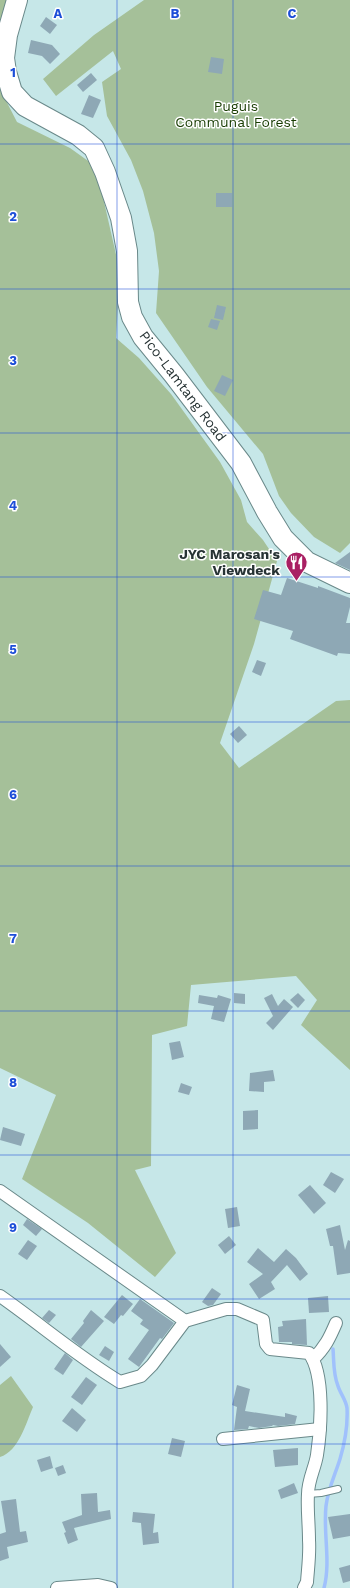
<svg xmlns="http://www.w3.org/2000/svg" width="350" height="1588" viewBox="0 0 350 1588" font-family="'Work Sans',sans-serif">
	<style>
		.green { fill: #a5c099 }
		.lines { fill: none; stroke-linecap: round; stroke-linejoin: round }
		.stream { stroke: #a0c1fc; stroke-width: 3.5 }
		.building { fill: #8ea8b5 }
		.lane-casing { stroke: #6a898a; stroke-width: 8 }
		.street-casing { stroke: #6a898a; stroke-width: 14 }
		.primary-casing { stroke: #6a898a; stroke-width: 22 }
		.lane { stroke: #fff; stroke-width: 6 }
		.street { stroke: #fff; stroke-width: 12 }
		.primary { stroke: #fff; stroke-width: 20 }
		.grid { fill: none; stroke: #1d4ed8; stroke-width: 1; stroke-opacity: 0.55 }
		.labels { text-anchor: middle; stroke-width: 3; stroke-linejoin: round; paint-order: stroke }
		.park-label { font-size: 14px; fill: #173b00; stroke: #fff }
		.street-label { font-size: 14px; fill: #273334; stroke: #fff }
		.poi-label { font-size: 14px; font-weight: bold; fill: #273334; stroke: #fff; text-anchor: end }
		.grid-label { font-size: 13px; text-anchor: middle; font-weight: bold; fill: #1d4ed8; stroke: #fff; stroke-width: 3; stroke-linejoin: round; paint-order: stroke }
	</style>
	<rect width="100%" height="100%" fill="#c6e7e8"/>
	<g class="green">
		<path d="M0 0H11L0 52Z"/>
		<path d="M144 0H350V543L340 553 314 537 291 513 279 496 263 454 207 387 156 313 159 271 154 233 143 191 131 160 107 116 102 82 121 69 113 51 56 96 43 79 94 35Z"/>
		<path d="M0 89 17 122 70 148 91 163 102 193 120 272 116 338 139 358 171 394 220 462 241 500 247 522 263 540 277 561 254 644 220 743 239 768 336 701 350 700V1070L301 1025 317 1000 296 976 191 985 187 1026 152 1035 151 1166 135 1170 176 1253 155 1277 88 1223 22 1179 56 1095 0 1068Z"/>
		<path d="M11 1376 33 1407C26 1423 19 1451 0 1457V1385Z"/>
	</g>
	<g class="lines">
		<path class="stream" d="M324 1588C331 1561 323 1533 326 1506 328 1489 335 1475 340 1459 345 1442 348 1426 347 1408 346 1400 340 1393 338 1386 333 1374 334 1361 333 1349"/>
	</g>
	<g class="building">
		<path d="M46 17 57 25 50 34 40 26Z"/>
		<path d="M31 40 52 45 60 54 50 64 42 56 28 53Z"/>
		<path d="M211 57 224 59 222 74 208 72Z"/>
		<path d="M91 73 97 80 83 92 77 85Z"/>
		<path d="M89 95 101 100 93 118 81 114Z"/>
		<rect x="216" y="193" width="16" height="14"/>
		<path d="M217 305 226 307 223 320 214 318Z"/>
		<path d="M211 319 220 321 217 330 208 327Z"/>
		<path d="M222 375 233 380 225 396 214 391Z"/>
		<path d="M350 552V570L335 563Z"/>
		<path d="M287 578 318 588V586L350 598V607L346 623H350V654L338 653 337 656 312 647 290 639 293 631 254 619 263 590 281 595Z"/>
		<path d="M257 660 266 663 261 676 252 672Z"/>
		<path d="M239 726 247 735 238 743 230 734Z"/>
		<path d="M234 993 245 994V1004L234 1003Z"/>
		<path d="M298 993 305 1000 298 1008 290 1000Z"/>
		<path d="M272 994 278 1006 284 999 293 1007 273 1030 266 1023 273 1016 264 998Z"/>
		<path d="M199 995 217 998 218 995 231 999 224 1022 211 1019 214 1006 198 1003Z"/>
		<path d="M180 1041 184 1057 172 1060 169 1043Z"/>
		<path d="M273 1070 275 1081 264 1082V1092L249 1091 250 1073Z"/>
		<path d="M181 1083 192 1087 189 1095 178 1092Z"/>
		<path d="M258 1110V1129L243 1130V1111Z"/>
		<path d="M3 1127 25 1134 21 1146 0 1140Z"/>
		<path d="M331 1172 344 1179 335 1193 323 1185Z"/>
		<path d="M310 1185 326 1203 314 1214 298 1195Z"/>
		<path d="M237 1207 240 1226 228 1228 225 1209Z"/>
		<path d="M27 1219 42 1229 36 1236 23 1225Z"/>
		<path d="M340 1225 345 1250 348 1240 350 1241V1273L337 1275 333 1246H330L326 1229Z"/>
		<path d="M229 1236 236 1245 225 1254 218 1245Z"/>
		<path d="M28 1240 37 1246 27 1260 18 1254Z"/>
		<path d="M258 1248 274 1262 286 1249 296 1258 308 1274 300 1281 287 1265 271 1282 275 1289 259 1299 249 1284 263 1274 247 1262Z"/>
		<path d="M212 1288 221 1294 213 1305 208 1306 202 1302Z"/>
		<path d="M122 1295 133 1304 123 1316 121 1315 114 1324 104 1317Z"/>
		<path d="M328 1296 329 1312 309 1313 308 1298Z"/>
		<path d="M140 1299 174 1323 162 1339 160 1338 139 1367 128 1359 149 1330 140 1324 143 1320 131 1311Z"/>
		<path d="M49 1310 56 1315 49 1323 42 1318Z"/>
		<path d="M91 1310 104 1321 81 1347 71 1339 84 1323 83 1321Z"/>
		<path d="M306 1319 307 1345 292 1344V1342H279L278 1327 283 1326 282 1321Z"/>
		<path d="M0 1344 11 1357 0 1367Z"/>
		<path d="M105 1346 114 1352 109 1361 99 1355Z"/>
		<path d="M65 1353 73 1360 63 1375 54 1369Z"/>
		<path d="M86 1377 97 1385 82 1405 71 1397Z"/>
		<path d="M237 1385 250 1389 245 1411 285 1417V1413L297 1416 295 1424 278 1426 273 1425 272 1426 259 1428 249 1426 248 1429 234 1430 237 1407 232 1405Z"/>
		<path d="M72 1408 86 1420 77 1432 62 1421Z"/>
		<path d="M172 1438 185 1441 181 1457 168 1454Z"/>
		<path d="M298 1448V1465L275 1467 273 1450Z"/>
		<path d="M50 1456 53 1468 41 1472 37 1460Z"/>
		<path d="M63 1465 66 1473 58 1476 55 1468Z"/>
		<path d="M294 1483 298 1493 281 1499 278 1490Z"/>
		<path d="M97 1493 98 1512 110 1510 111 1519 74 1528 78 1540 68 1544 64 1533 66 1532 62 1522 82 1515 81 1494Z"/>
		<path d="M16 1499 20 1532 26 1531 28 1542 7 1547 9 1558 0 1561V1534L6 1532 1 1501Z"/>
		<path d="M133 1512 155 1514 153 1533 158 1532 159 1543 143 1545 141 1523 132 1522Z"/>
		<path d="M350 1514V1536L333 1539 328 1517Z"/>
		<path d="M350 1565V1581L343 1583 339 1568Z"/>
	</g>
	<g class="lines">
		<defs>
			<path id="lane" d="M308 1494 321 1493 338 1489"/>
			<g id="street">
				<path d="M0 1191 185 1321"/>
				<path d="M0 1296C40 1324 77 1356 120 1382L141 1376 152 1365 185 1321 226 1309H237L263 1320 266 1344 270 1349 309 1353C325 1374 321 1430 317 1455 315 1468 308 1480 308 1494 307 1509 309 1524 309 1540 310 1554 308 1568 307 1582L304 1588"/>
				<path d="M313 1359C325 1348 330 1337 336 1323"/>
				<path d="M223 1439 320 1429"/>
				<path d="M57 1588 98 1585 111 1588"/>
			</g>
			<path id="primary" d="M17 0 7 35 4 58 6 72 12 92 25 106 78 135 94 148 105 172 121 218 127 251 128 302 132 317 143 337 174 375 241 463 267 512 283 538 307 562 350 583"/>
		</defs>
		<use href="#lane" class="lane-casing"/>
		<use href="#street" class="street-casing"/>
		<use href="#primary" class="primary-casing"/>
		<use href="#lane" class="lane"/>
		<use href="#street" class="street"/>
		<use href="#primary" class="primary"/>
	</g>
	<path class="grid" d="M117 0V1588M233 0V1588M0 144H350M0 289H350M0 433H350M0 577H350M0 722H350M0 866H350M0 1011H350M0 1155H350M0 1299H350M0 1444H350"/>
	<defs>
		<symbol id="restaurant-pin" viewBox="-11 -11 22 30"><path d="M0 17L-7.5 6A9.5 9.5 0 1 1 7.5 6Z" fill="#a91f63" stroke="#fff"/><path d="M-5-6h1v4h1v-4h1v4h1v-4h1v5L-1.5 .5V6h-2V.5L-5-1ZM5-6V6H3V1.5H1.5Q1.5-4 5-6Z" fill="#fff"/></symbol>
	</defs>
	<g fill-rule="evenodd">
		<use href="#restaurant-pin" x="284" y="550" width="25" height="34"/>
	</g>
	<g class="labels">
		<g class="park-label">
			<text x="236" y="111">Puguis<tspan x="236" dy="16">Communal Forest</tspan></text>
		</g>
		<g class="street-label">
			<text transform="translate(183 386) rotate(53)" y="5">Pico-Lamtang Road</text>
		</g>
		<g class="poi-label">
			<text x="280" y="559">JYC Marosan's<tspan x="280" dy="16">Viewdeck</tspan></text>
		</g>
	</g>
	<g class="grid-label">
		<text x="58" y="18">A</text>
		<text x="175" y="18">B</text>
		<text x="292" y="18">C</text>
		<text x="13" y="77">1</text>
		<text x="13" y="221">2</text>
		<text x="13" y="365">3</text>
		<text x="13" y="510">4</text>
		<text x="13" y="654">5</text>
		<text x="13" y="799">6</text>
		<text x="13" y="943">7</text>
		<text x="13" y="1087">8</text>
		<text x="13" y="1232">9</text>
	</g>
</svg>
